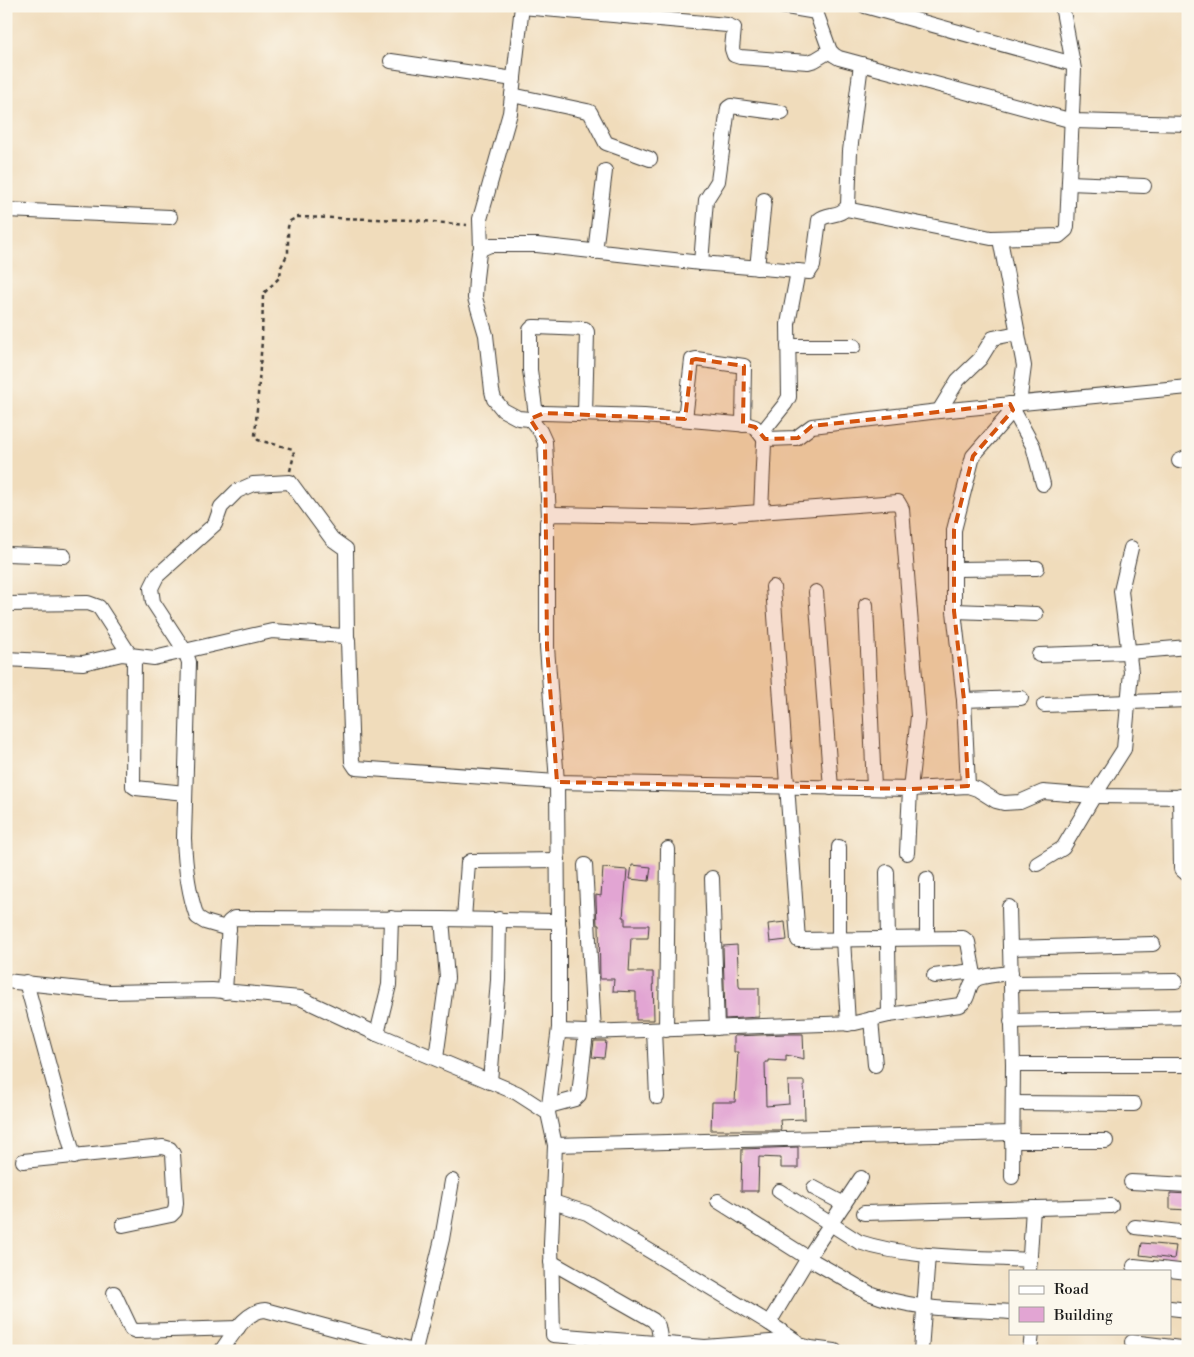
<svg xmlns="http://www.w3.org/2000/svg" width="1194" height="1357" viewBox="0 0 1194 1357" font-family="'Libre Bodoni',serif">
	<style>
		.building { fill: #e2a5d3 }
		.lines { fill: none; stroke-linecap: round; stroke-linejoin: round }
		.minor-casing { stroke: #3c3934; stroke-width: 16 }
		.path { stroke: #3c3934; stroke-width: 2.5; stroke-dasharray: 4 4; stroke-linecap: butt }
		.minor { stroke: #fff; stroke-width: 14 }
		.marked { fill: #d4530e; fill-opacity: 0.2; stroke: #d4530e; stroke-width: 4; stroke-dasharray: 10 6; stroke-linejoin: round }
	</style>
	<rect width="100%" height="100%" fill="#fbf7ec"/>
	<filter id="ink" filterUnits="userSpaceOnUse"><feTurbulence type="fractalNoise" baseFrequency=".02" numOctaves="2"/><feDisplacementMap in="SourceGraphic" scale="10" xChannelSelector="R" yChannelSelector="G"/><feConvolveMatrix kernelMatrix="1 2 1 2 8 2 1 2 1" color-interpolation-filters="sRGB"/></filter>
	<filter id="wash" filterUnits="userSpaceOnUse"><feTurbulence type="fractalNoise" baseFrequency=".0096" numOctaves="4" result="noise"/><feDisplacementMap in="SourceGraphic" scale="20" xChannelSelector="R" yChannelSelector="G"/><feGaussianBlur stdDeviation="1.12" result="paint"/><feColorMatrix in="noise" values="0 0 0 0 0 0 0 0 0 0 0 0 0 0 0 0 0 1.4 0 .05"/><feComposite in="paint" operator="in"/></filter>
	<g filter="url(#wash)">
		<rect width="100%" height="100%" fill="#f0dcbb"/>
		<g id="blocks">
			<g class="building">
				<path d="M632 865 651 867 649 881 630 879Z"/>
				<path d="M603 868 627 870 623 917H625V925H649L648 938H631L629 972H653L654 1020H636V992L613 991 614 979H600L599 925H597L596 900V895L601 896Z"/>
				<path d="M785 922 787 940 770 942 768 924Z"/>
				<path d="M737 945 739 986 740 988H759V1017L725 1019 723 946Z"/>
				<path d="M786 1034H803L804 1059 786 1055V1061L768 1060V1062H765L766 1106 789 1104 788 1081H804L805 1119 780 1120 781 1130H711L712 1102H735L738 1052H734V1036Z"/>
				<path d="M594 1041H606L604 1058 592 1057Z"/>
				<path d="M798 1147V1168H781V1158L759 1157 758 1191H741L742 1149Z"/>
				<path d="M1170 1193 1188 1194V1210L1170 1209Z"/>
				<path d="M1142 1243 1176 1246 1174 1259 1140 1255Z"/>
			</g>
		</g>
	</g>
	<g filter="url(#ink)">
		<use href="#blocks" fill-opacity="0" stroke="#3c3934" stroke-width="1"/>
		<g class="lines">
			<defs>
				<g id="minor">
					<path d="M781 6 816 12 830 51 834 55 839 58 1073 121 1188 124"/>
					<path d="M1062 6 1073 64"/>
					<path d="M522 7 727 25 734 28 732 49 734 55 740 57 808 62 815 60 830 51"/>
					<path d="M391 61 514 79"/>
					<path d="M512 95 587 111 590 112 606 143 650 159"/>
					<path d="M1069 183 1144 186"/>
					<path d="M846 209 991 238 1059 236 1066 230 1067 226 1074 69 1073 64 865 6"/>
					<path d="M6 210 170 217"/>
					<path d="M1000 239 1024 366 1019 404"/>
					<path d="M481 249 480 219 510 113 522 6"/>
					<path d="M595 252 605 171"/>
					<path d="M701 263 706 200 718 181 728 108 731 106 782 113"/>
					<path d="M757 268 764 200"/>
					<path d="M788 346H854"/>
					<path d="M1010 404 1033 446 1043 484"/>
					<path d="M939 411 958 380 980 359 993 338 1018 333"/>
					<path d="M536 415 530 370V330L533 327H536L585 329 587 332 585 414"/>
					<path d="M530 419 540 431 545 442 549 516"/>
					<path d="M685 419 692 360 696 359 744 366 743 425"/>
					<path d="M761 434 785 404 789 397 788 324 798 271"/>
					<path d="M765 440 755 427 749 425 644 416 544 413H539L530 419 518 418 503 410 494 399 492 391 486 335 475 298 476 278 479 253 481 249 490 245H537L701 263 809 272 813 266 819 220C828 212 841 218 848 205L850 151 861 64"/>
					<path d="M1179 461 1188 457"/>
					<path d="M761 512 764 443 767 439 796 438 812 426 939 411 1188 387"/>
					<path d="M6 554 64 556"/>
					<path d="M954 569 1037 568"/>
					<path d="M773 587 798 940 963 938 968 942 975 980"/>
					<path d="M816 592 831 788"/>
					<path d="M6 604 88 603 99 607 130 655"/>
					<path d="M866 605 874 788"/>
					<path d="M954 611 1036 614"/>
					<path d="M1039 655 1128 652 1188 647"/>
					<path d="M134 656 133 786 136 788 185 793"/>
					<path d="M6 659 83 663 122 654 154 658 272 631 344 636 348 640 352 762 356 768 557 782 910 789 968 786 977 789 996 801 1004 803 1020 802 1043 792 1094 796 1188 797"/>
					<path d="M964 700 1021 698"/>
					<path d="M1044 705 1188 700"/>
					<path d="M968 786 964 700 954 611V530L973 456 1013 410"/>
					<path d="M1180 796 1181 869 1188 875"/>
					<path d="M1037 864 1063 848 1094 796 1124 749 1131 672 1121 591 1131 548"/>
					<path d="M585 865 594 1032"/>
					<path d="M887 872 889 1015"/>
					<path d="M712 878 717 1028"/>
					<path d="M1009 907 1013 1065 1012 1177"/>
					<path d="M464 919 468 863 471 861 558 860"/>
					<path d="M558 924 557 782 547 647V522L549 516 555 514 692 517 898 502 902 509 918 716 910 789 907 853"/>
					<path d="M229 929 205 922 197 917C188 892 185 864 184 838L189 662 185 651 153 602 151 588 157 576 215 524 221 507 237 491 253 484 290 482 332 539 346 549 347 637"/>
					<path d="M927 938V879"/>
					<path d="M843 939 848 1024"/>
					<path d="M839 940V847"/>
					<path d="M1010 948 1153 944"/>
					<path d="M934 976 973 971"/>
					<path d="M6 981 109 992 212 990 300 998 377 1034 517 1093 548 1113 555 1145 551 1244 553 1335 705 1347 784 1341 811 1348 835 1351"/>
					<path d="M26 982 74 1157"/>
					<path d="M1011 983 1176 981"/>
					<path d="M225 992 229 922 234 918 442 919 554 921 558 924 559 928V1028L548 1113"/>
					<path d="M871 1019 875 1065"/>
					<path d="M1011 1021 1188 1017"/>
					<path d="M654 1030 657 1097"/>
					<path d="M666 1030 668 849"/>
					<path d="M559 1031 586 1032 855 1023 889 1015 960 1005C969 999 967 991 972 983 976 976 1002 974 1011 973"/>
					<path d="M377 1034 389 985 391 918"/>
					<path d="M436 1058 447 978 442 919"/>
					<path d="M1013 1065H1188"/>
					<path d="M490 1082 498 980 499 919"/>
					<path d="M1013 1103 1134 1104"/>
					<path d="M549 1106 575 1099 579 1095 586 1032"/>
					<path d="M1012 1141H1106"/>
					<path d="M555 1145 1012 1133"/>
					<path d="M23 1161 163 1147 170 1149 173 1154 176 1203 175 1211 171 1215 123 1225"/>
					<path d="M1131 1182 1188 1185"/>
					<path d="M814 1188 844 1204"/>
					<path d="M779 1191 859 1242C910 1259 976 1257 1030 1260"/>
					<path d="M718 1201 808 1258 869 1293C914 1311 963 1309 1010 1312"/>
					<path d="M553 1202 587 1213 769 1323 796 1341"/>
					<path d="M864 1213 1111 1206"/>
					<path d="M1135 1227 1188 1233"/>
					<path d="M551 1262 653 1320 658 1326 661 1343"/>
					<path d="M1134 1266 1188 1272"/>
					<path d="M1029 1271 1033 1208"/>
					<path d="M114 1293 131 1329 136 1331 238 1328"/>
					<path d="M1170 1308 1188 1310"/>
					<path d="M769 1323 808 1258 861 1178"/>
					<path d="M1132 1342 1188 1349"/>
					<path d="M415 1350 442 1239 452 1181"/>
					<path d="M221 1351C232 1336 245 1311 265 1310L417 1351"/>
					<path d="M921 1351 928 1255"/>
					<path d="M1030 1351 1032 1333"/>
				</g>
			</defs>
			<use href="#minor" class="minor-casing"/>
			<path class="path" d="M290 471 294 455 293 449 258 440 255 436 262 340 263 294 280 277 281 267 288 253V227L290 221 298 217 412 220 467 225"/>
			<use href="#minor" class="minor"/>
		</g>
	</g>
	<path class="marked" d="M696 359 744 366 743 424 755 427 765 439 798 438 812 426 1010 404 1013 410 973 456 954 530V611L964 700 968 786 910 789 557 782 547 647 545 442 530 419 544 413 685 419 692 360Z"/>
	<rect width="1194" height="1357" fill="none" stroke="#fbf7ec" stroke-width="25"/>
	<rect x="1009" y="1270" width="162" height="65" fill="#fbf7ec" stroke="#a29f99"/>
	<rect x="1019" y="1286" width="25" height="8" fill="#ffffff" stroke="#a29f99"/>
	<text x="1054" y="1294" font-size="15" fill="#1c1c1c">Road</text>
	<rect x="1019" y="1307" width="25" height="15" fill="#e2a5d3" stroke="#a29f99"/>
	<text x="1054" y="1320" font-size="15" fill="#1c1c1c">Building</text>
</svg>
